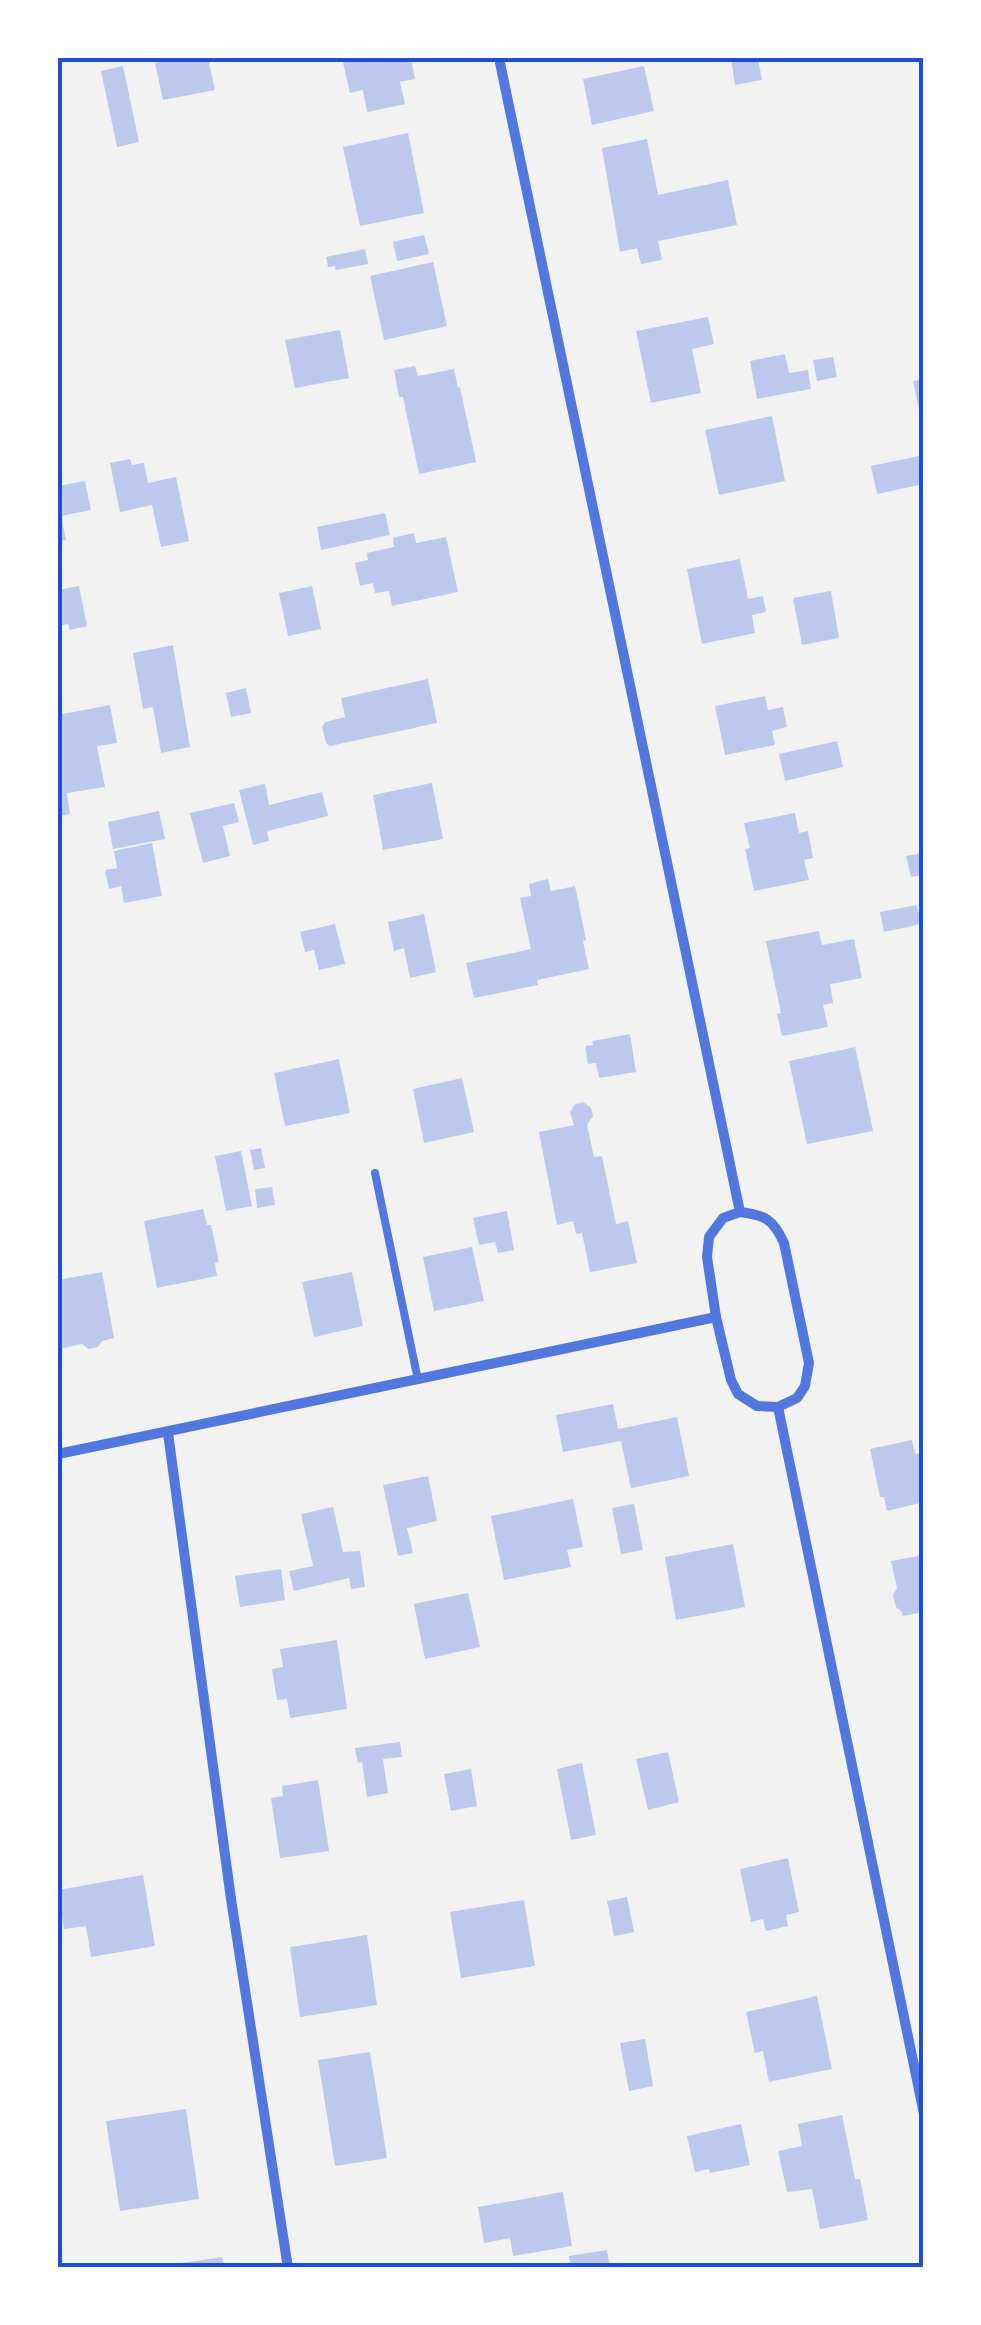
<svg xmlns="http://www.w3.org/2000/svg" width="981" height="2325" viewBox="0 0 981 2325" font-family="'Space Grotesk',sans-serif">
	<style>
		.building { fill: #bdc9ec }
		.lines { fill: none; stroke-linecap: round; stroke-linejoin: round }
		.service { stroke: #5277de; stroke-width: 8 }
		.minor { stroke: #5277de; stroke-width: 10 }
		.neatline { fill: none; stroke: #1d4ed8; stroke-width: 4 }
	</style>
	<rect width="100%" height="100%" fill="#f2f2f2"/>
	<g class="building">
		<path d="M179 58H208L215 90 163 100 155 63Z"/>
		<path d="M342 58H411L415 79 400 82 405 104 367 112 363 90 350 93Z"/>
		<path d="M731 58H758L762 80 735 85Z"/>
		<path d="M123 66 139 142 117 147 101 71Z"/>
		<path d="M644 66 654 111 592 125 583 79Z"/>
		<path d="M408 133 424 213 360 226 343 147Z"/>
		<path d="M647 139 658 195 728 180 737 225 658 241 662 260 641 264 637 248 620 252 602 148Z"/>
		<path d="M424 235 429 254 397 261 393 242Z"/>
		<path d="M365 249 368 264 336 270 335 266 328 267 326 257Z"/>
		<path d="M433 262 447 326 384 340 370 276Z"/>
		<path d="M708 317 714 344 692 349 701 393 651 403 636 331Z"/>
		<path d="M340 330 349 378 295 388 285 340Z"/>
		<path d="M785 354 789 373 808 370 811 389 757 399 750 361Z"/>
		<path d="M833 357 837 377 817 381 813 360Z"/>
		<path d="M415 366 418 376 454 369 458 388 460 387 476 462 419 474 403 397H399L394 370Z"/>
		<path d="M924 379V424H922L913 381Z"/>
		<path d="M772 416 785 481 719 495 705 430Z"/>
		<path d="M924 455V484L877 494 871 466Z"/>
		<path d="M130 459 132 465 144 463 148 483 176 477 189 541 161 547 152 505 120 512 110 463Z"/>
		<path d="M85 481 91 510 61 516 66 540 58 542V486Z"/>
		<path d="M385 513 390 535 321 550 317 527Z"/>
		<path d="M414 533 416 543 446 537 458 592 392 606 389 591 375 593 373 583 360 586 355 563 368 560 367 553 394 547 393 538Z"/>
		<path d="M740 559 748 599 763 596 766 612 752 615 755 633 702 644 687 569Z"/>
		<path d="M79 586 87 626 70 630 68 624 58 626V590Z"/>
		<path d="M312 586 321 629 288 636 279 593Z"/>
		<path d="M831 591 839 638 802 645 793 598Z"/>
		<path d="M173 645 190 747 161 753 153 707 143 709 133 653Z"/>
		<path d="M428 679 437 723 330 746 326 743 322 727 325 722 345 717 341 698Z"/>
		<path d="M246 688 251 713 231 717 226 693Z"/>
		<path d="M765 696 768 710 783 707 787 727 772 731 775 745 725 755 715 706Z"/>
		<path d="M110 705 117 743 97 746 105 787 67 793 70 814 58 816V715Z"/>
		<path d="M837 741 843 767 785 781 779 754Z"/>
		<path d="M432 783 443 839 383 850 373 795Z"/>
		<path d="M265 784 269 805 322 792 328 816 267 831 269 841 253 845 239 790Z"/>
		<path d="M234 803 239 822 223 826 230 856 203 863 190 813Z"/>
		<path d="M159 811 165 839 113 849 108 822Z"/>
		<path d="M795 813 799 833 808 831 813 858 804 860 809 880 754 891 745 849 750 848 744 823Z"/>
		<path d="M152 843 162 896 124 903 121 886 109 889 105 870 117 868 114 851Z"/>
		<path d="M924 853V875L911 877 906 856Z"/>
		<path d="M548 879 551 891 575 886 586 940 583 941 589 969 537 980 538 985 474 998 466 963 531 949 520 898 531 896 529 884Z"/>
		<path d="M917 905 921 924 884 932 880 912Z"/>
		<path d="M424 914 436 972 410 978 404 948 394 951 388 922Z"/>
		<path d="M335 924 345 964 319 970 314 950 305 952 300 932Z"/>
		<path d="M819 931 822 945 854 939 862 978 830 984 833 1003 823 1005 828 1027 782 1036 777 1014 781 1013 766 941Z"/>
		<path d="M630 1034 636 1072 599 1078 596 1063 588 1064 585 1046 593 1045 592 1041Z"/>
		<path d="M855 1047 873 1131 807 1144 789 1061Z"/>
		<path d="M339 1059 350 1113 285 1126 274 1073Z"/>
		<path d="M462 1078 474 1132 424 1143 413 1089Z"/>
		<path d="M583 1102 591 1108 593 1116 587 1125 594 1157 602 1156 616 1224 628 1221 637 1263 590 1272 582 1233 576 1234 573 1221 557 1225 539 1132 574 1125 570 1112 575 1104Z"/>
		<path d="M261 1148 265 1168 254 1170 250 1150Z"/>
		<path d="M241 1151 252 1206 226 1211 215 1156Z"/>
		<path d="M272 1187 275 1205 257 1208 255 1189Z"/>
		<path d="M203 1209 207 1225H211L219 1262 215 1263 217 1276 157 1288 144 1221Z"/>
		<path d="M507 1211 514 1250 498 1253 495 1242 479 1245 473 1218Z"/>
		<path d="M472 1247 484 1301 434 1311 423 1257Z"/>
		<path d="M102 1272 114 1338 102 1341 98 1347 88 1349 82 1344 58 1349V1280Z"/>
		<path d="M352 1272 363 1326 314 1337 302 1282Z"/>
		<path d="M613 1404 618 1429 677 1417 689 1476 631 1488 621 1441 563 1452 556 1415Z"/>
		<path d="M912 1440 915 1454 924 1452V1502L887 1511 884 1497H880L870 1449Z"/>
		<path d="M428 1476 437 1521 407 1528 413 1553 398 1556 383 1485Z"/>
		<path d="M573 1499 583 1547 567 1550 571 1567 504 1580 491 1516Z"/>
		<path d="M634 1504 643 1550 621 1554 612 1508Z"/>
		<path d="M333 1507 343 1552 360 1551 365 1587 351 1589 349 1578 294 1591 289 1571 313 1566 301 1514Z"/>
		<path d="M733 1544 745 1607 676 1620 665 1557Z"/>
		<path d="M924 1555V1612L902 1616V1612L896 1607 893 1595 897 1588 891 1561Z"/>
		<path d="M281 1569 285 1600 240 1607 235 1576Z"/>
		<path d="M468 1593 480 1647 425 1659 414 1604Z"/>
		<path d="M337 1640 347 1709 290 1718 287 1699 277 1700 272 1669 283 1667 280 1649Z"/>
		<path d="M400 1742 402 1757 383 1759 388 1793 367 1797 362 1762 358 1763 355 1748Z"/>
		<path d="M668 1752 679 1802 648 1810 636 1759Z"/>
		<path d="M582 1763 596 1835 571 1840 557 1769Z"/>
		<path d="M471 1769 477 1806 451 1811 444 1774Z"/>
		<path d="M318 1780 329 1851 280 1858 271 1798 283 1796 282 1786Z"/>
		<path d="M788 1858 799 1912 786 1915 788 1926 766 1931 763 1919 751 1922 740 1869Z"/>
		<path d="M143 1875 155 1946 91 1957 86 1926 64 1929 58 1890Z"/>
		<path d="M627 1897 634 1932 614 1936 607 1901Z"/>
		<path d="M524 1900 535 1966 461 1978 450 1912Z"/>
		<path d="M367 1935 377 2005 300 2017 290 1947Z"/>
		<path d="M817 1996 832 2069 769 2082 763 2051 755 2053 746 2012Z"/>
		<path d="M645 2039 653 2086 629 2091 620 2043Z"/>
		<path d="M370 2052 387 2158 335 2166 318 2060Z"/>
		<path d="M186 2109 199 2199 120 2211 106 2121Z"/>
		<path d="M842 2115 855 2179H860L868 2220 820 2229 812 2189 787 2192 778 2151 802 2146 798 2124Z"/>
		<path d="M741 2124 750 2165 710 2173 709 2169 695 2172 687 2136Z"/>
		<path d="M563 2192 572 2246 513 2256 510 2238 484 2243 478 2207Z"/>
		<path d="M607 2250 610 2268H571L569 2256Z"/>
		<path d="M222 2257 224 2268H168V2265Z"/>
	</g>
	<g class="lines">
		<path class="service" d="M375 1173 418 1380"/>
		<g class="minor">
			<path d="M499 58 740 1212"/>
			<path d="M740 1212C765 1215 773 1219 784 1243L809 1363 805 1386 797 1398 778 1407 757 1406 738 1394 731 1380 716 1317 707 1257 709 1237 723 1218Z"/>
			<path d="M778 1407 924 2114"/>
			<path d="M168 1433 231 1899 288 2268"/>
			<path d="M58 1454 716 1317"/>
		</g>
	</g>
	<rect width="981" height="2325" fill="none" stroke="#ffffff" stroke-width="120"/>
	<rect x="60" y="60" width="861" height="2205" class="neatline"/>
</svg>
